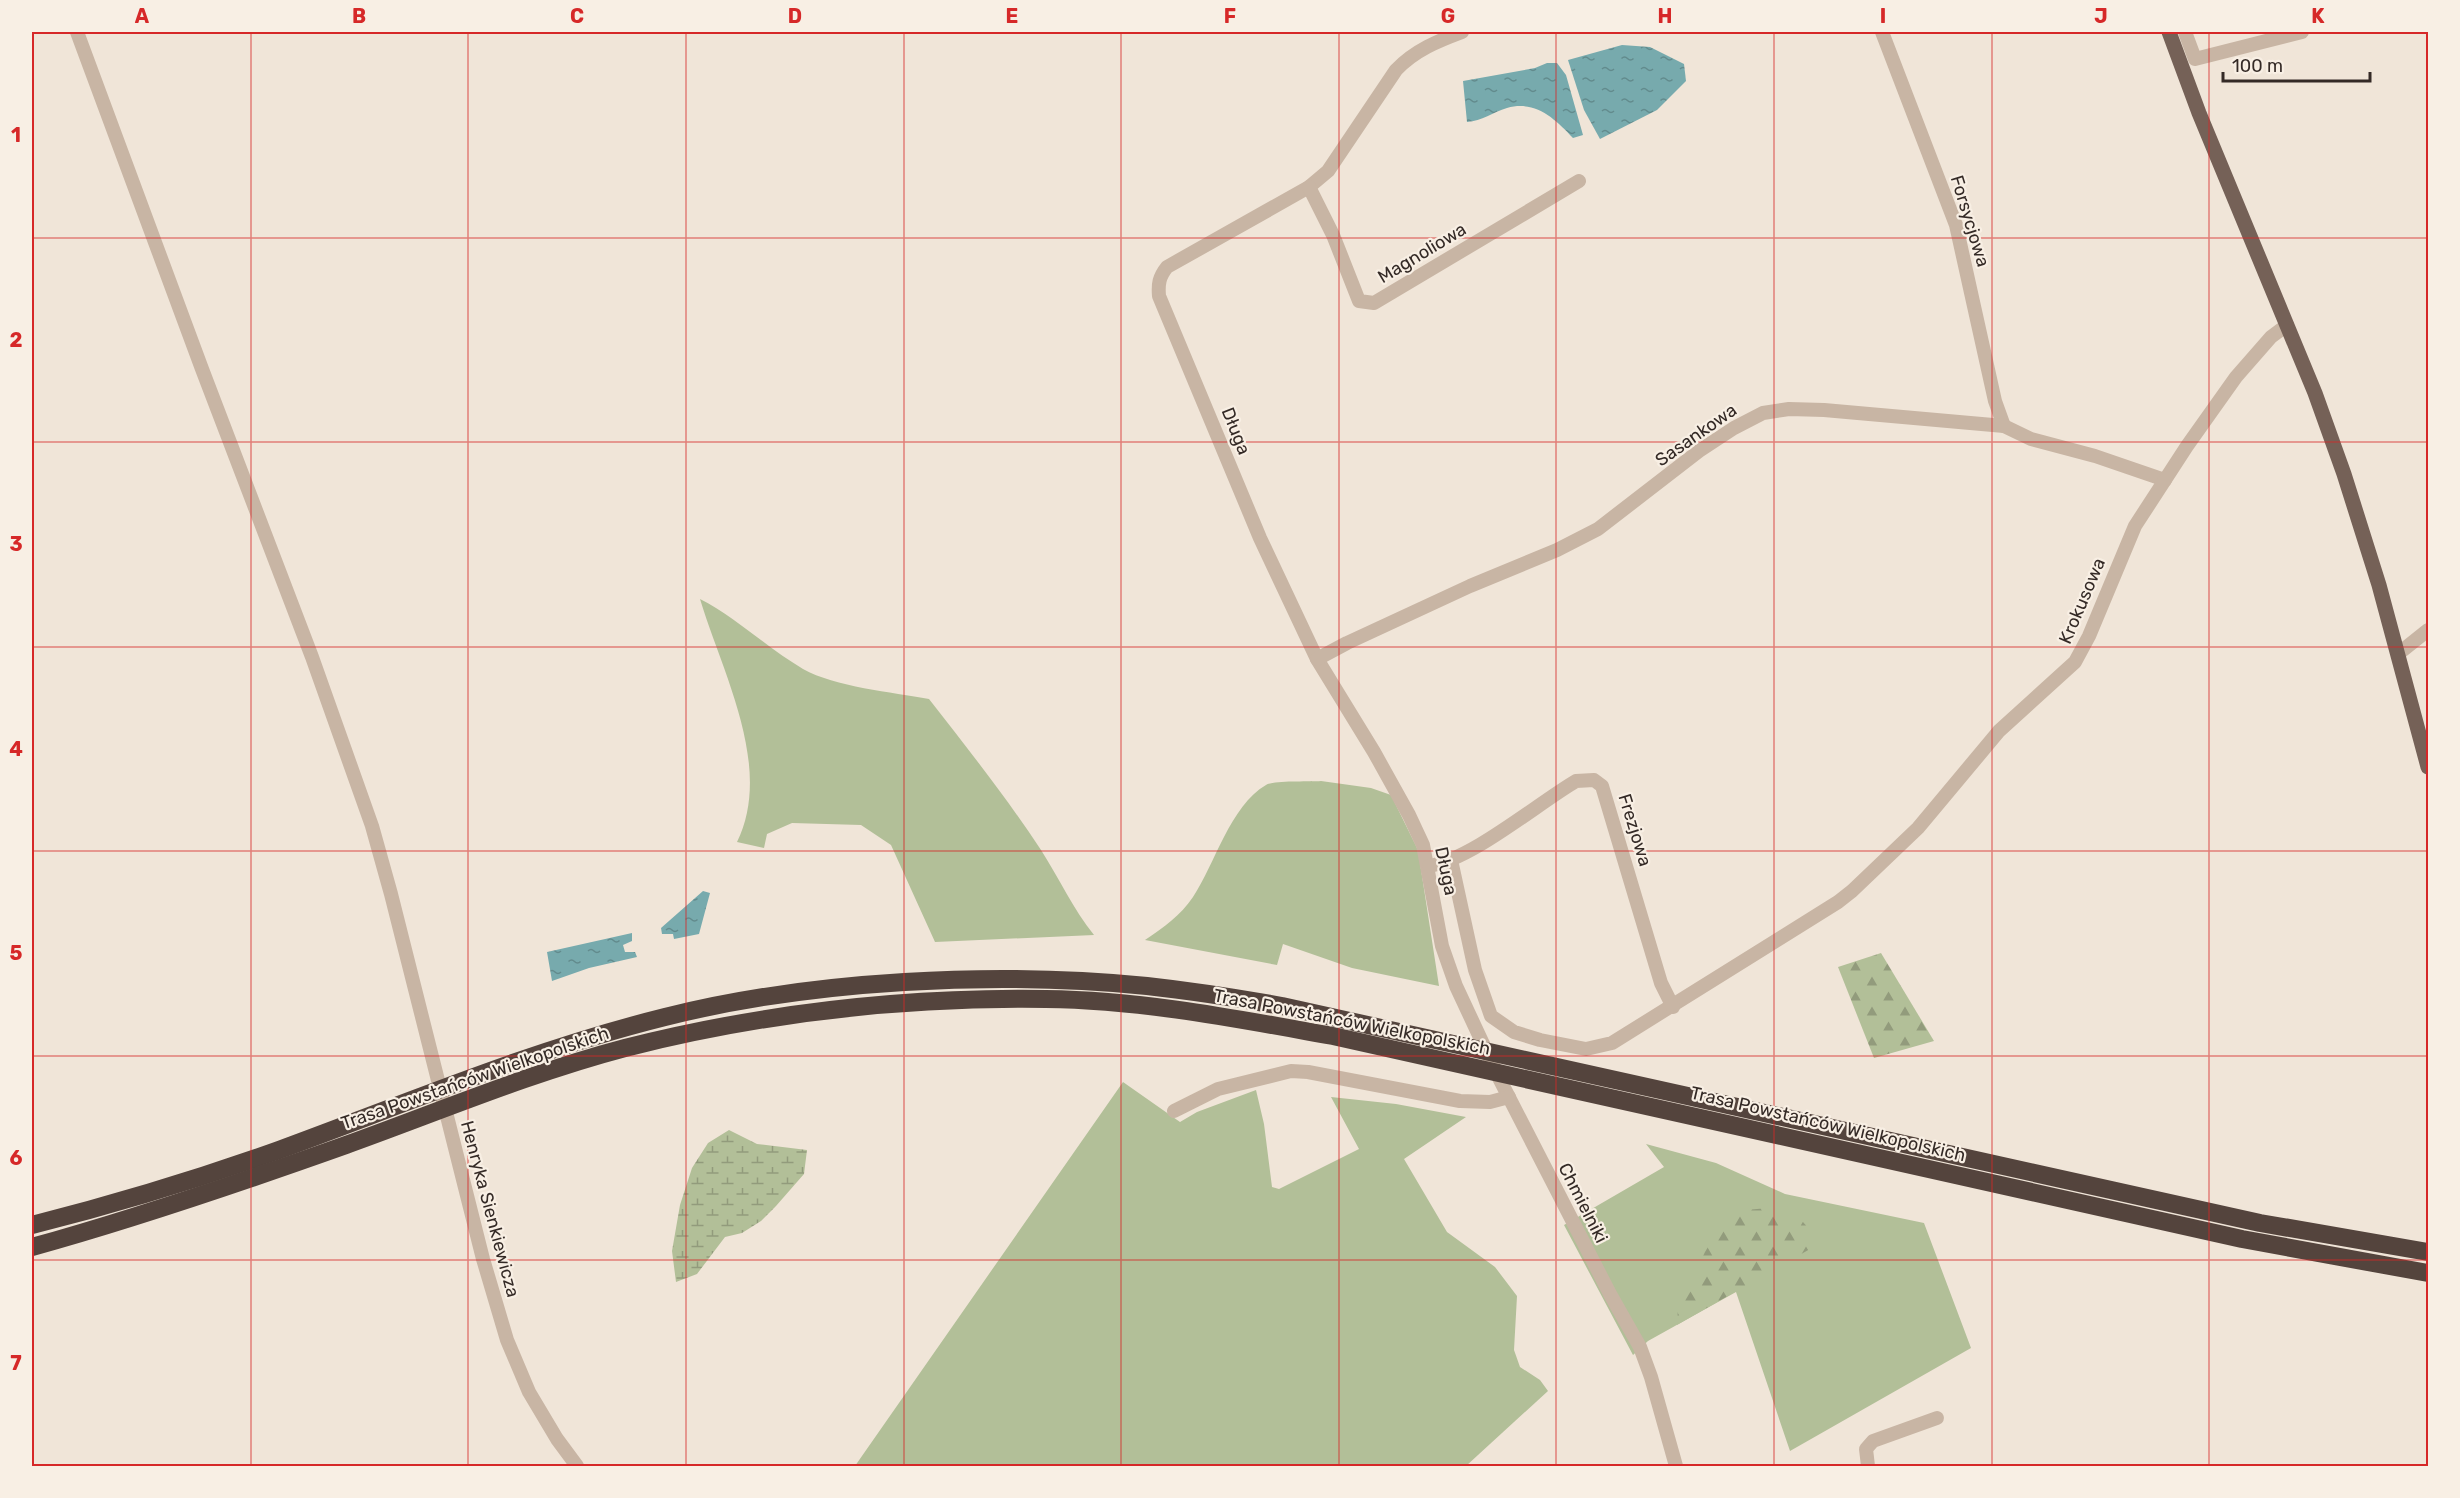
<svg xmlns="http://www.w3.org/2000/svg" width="2460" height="1498" viewBox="0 0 2460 1498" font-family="Rubik,sans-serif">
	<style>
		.green { fill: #b2bf98 }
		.forest { fill: url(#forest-firs) }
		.wetland { fill: url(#wetland-marsh) }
		.water { fill: url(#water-ripples) }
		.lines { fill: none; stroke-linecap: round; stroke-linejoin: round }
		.minor { stroke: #c8b5a4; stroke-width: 14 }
		.major { stroke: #756157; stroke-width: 15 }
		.highway { stroke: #54443d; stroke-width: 18 }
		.grid { fill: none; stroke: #d62828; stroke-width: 1.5; stroke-opacity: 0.55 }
		.labels { text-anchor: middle; stroke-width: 4.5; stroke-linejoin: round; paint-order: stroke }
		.street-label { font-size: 18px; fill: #342a26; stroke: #f8efe4 }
		.neatline { fill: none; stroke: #d62828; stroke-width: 2 }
		.grid-label { font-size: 20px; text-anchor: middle; font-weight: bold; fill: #d62828 }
	</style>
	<defs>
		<pattern id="forest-firs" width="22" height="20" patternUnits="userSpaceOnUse" patternTransform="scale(1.5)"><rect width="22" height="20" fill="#b2bf98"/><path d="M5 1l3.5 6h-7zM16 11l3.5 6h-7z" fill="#929b7c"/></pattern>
		<pattern id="wetland-marsh" width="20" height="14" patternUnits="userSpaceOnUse" patternTransform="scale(1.5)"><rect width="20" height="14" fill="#b2bf98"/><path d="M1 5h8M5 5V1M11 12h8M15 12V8" fill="none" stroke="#929b7c"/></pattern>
		<pattern id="water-ripples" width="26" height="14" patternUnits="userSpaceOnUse" patternTransform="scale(1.5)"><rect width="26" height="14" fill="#77aaad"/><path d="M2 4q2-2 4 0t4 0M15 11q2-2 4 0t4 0" fill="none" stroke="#628b8d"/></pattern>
	</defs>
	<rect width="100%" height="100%" fill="#f0e5d8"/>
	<g class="green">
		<path d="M700 599C737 618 767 648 803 669 835 687 892 692 929 699 968 749 1006 797 1041 850 1059 878 1073 909 1094 935L935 942 891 845 861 825 792 823 767 834 764 848 737 842C774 767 722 672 700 599Z"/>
		<path d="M1321 781 1371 788 1391 795 1418 850 1439 986 1352 968 1283 944 1277 965 1145 940C1164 927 1180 916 1193 897 1215 864 1230 806 1266 785 1275 780 1309 782 1321 781Z"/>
		<path d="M1123 1082 1180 1122 1197 1112 1256 1090 1264 1124 1272 1187 1279 1189 1359 1149 1331 1097 1396 1104 1466 1117 1404 1159 1447 1232 1495 1267 1517 1296 1514 1350 1520 1367 1540 1380 1548 1391 1466 1466H855Z"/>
		<path d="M1646 1144 1716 1163 1785 1194 1924 1223 1971 1348 1790 1451 1736 1292 1648 1341 1633 1355 1564 1225 1664 1167Z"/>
	</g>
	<g class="forest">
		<path d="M1881 953 1934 1041 1874 1058 1838 967Z"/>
		<path d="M1768 1208C1797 1214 1804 1217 1817 1245L1677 1325 1678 1308 1705 1252 1725 1219 1746 1210Z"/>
	</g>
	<path class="wetland" d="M729 1130 757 1144 807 1150 804 1174 776 1206 761 1221 742 1233 725 1237 697 1274 676 1282 672 1251 680 1205 692 1168 708 1143Z"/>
	<g class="water">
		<path d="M1622 45 1650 47 1684 64 1686 81 1657 110 1600 139 1584 110 1568 60Z"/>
		<path d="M1547 63H1557L1566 75 1583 135 1573 138C1555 119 1536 100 1507 108 1493 112 1482 121 1467 122L1463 81 1535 68Z"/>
		<path d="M703 891 710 893 699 934 674 939 673 934H662L661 928Z"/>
		<path d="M632 933V941L623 945 625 952H635L637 957 589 968 552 981 547 952Z"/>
	</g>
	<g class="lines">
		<g class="minor">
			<path d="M77 32 202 369 312 657 372 826 391 894 483 1259 507 1340 529 1392 557 1439 577 1466"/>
			<path d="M1462 32C1438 41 1415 50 1396 70L1328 171 1309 187 1167 267C1159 277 1158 284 1159 296L1260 538 1317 659 1374 752 1409 815 1423 845 1442 946 1456 986 1498 1076 1610 1294 1640 1347 1651 1377 1676 1466"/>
			<path d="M1882 32 1956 225 1995 401 2004 426"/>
			<path d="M2185 32 2195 59 2302 32"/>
			<path d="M1309 187 1333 235 1359 301 1374 303 1579 181"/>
			<path d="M2398 654 2428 630"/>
			<path d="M1317 659 1347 643 1470 586 1557 550 1598 529 1699 451 1734 428 1763 413 1789 409 1824 410 2004 426 2031 439 2095 456 2165 480"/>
			<path d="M1451 860 1475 970 1491 1016 1514 1032 1540 1040 1586 1049 1612 1043 1838 902 1852 891 1918 828 1999 731 2075 662 2089 636 2135 526 2187 446 2236 377 2271 337 2287 325"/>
			<path d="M1429 866C1471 860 1537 804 1576 781L1594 780 1602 786 1661 983 1673 1007"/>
			<path d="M1174 1111 1218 1089 1291 1071 1308 1072 1460 1101 1490 1102 1509 1097"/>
			<path d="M1868 1466 1866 1449 1873 1441 1937 1418"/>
		</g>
		<path class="major" d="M2169 32 2199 113 2315 393 2344 474 2379 585 2428 767"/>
		<g class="highway">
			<path d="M32 1225C115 1204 198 1179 279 1150 407 1103 532 1050 665 1017 812 980 996 971 1147 986 1192 991 1237 998 1282 1006L2260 1223 2428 1252"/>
			<path d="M32 1247C137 1218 242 1182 346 1145 438 1112 530 1073 625 1048 763 1013 904 997 1046 999 1142 1000 1238 1019 1333 1036L2242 1239 2428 1273"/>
		</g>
	</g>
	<path class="grid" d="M251 32V1466M468 32V1466M686 32V1466M904 32V1466M1121 32V1466M1339 32V1466M1556 32V1466M1774 32V1466M1992 32V1466M2209 32V1466M32 238H2428M32 442H2428M32 647H2428M32 851H2428M32 1056H2428M32 1260H2428"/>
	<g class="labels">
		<g class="street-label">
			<text transform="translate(1970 221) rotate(73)" y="6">Forsycjowa</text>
			<text transform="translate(1422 253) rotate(-31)" y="6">Magnoliowa</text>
			<text transform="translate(1236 431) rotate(68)" y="6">Długa</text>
			<text transform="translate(1696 435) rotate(-35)" y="6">Sasankowa</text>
			<text transform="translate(2082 601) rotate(-67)" y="6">Krokusowa</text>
			<text transform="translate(1635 830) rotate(73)" y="6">Frezjowa</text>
			<text transform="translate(1446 871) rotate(78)" y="6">Długa</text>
			<text transform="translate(1352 1022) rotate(11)" y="6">Trasa Powstańców Wielkopolskich</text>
			<text transform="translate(475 1078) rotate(-19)" y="6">Trasa Powstańców Wielkopolskich</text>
			<text transform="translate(1828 1124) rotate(13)" y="6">Trasa Powstańców Wielkopolskich</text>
			<text transform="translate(1583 1203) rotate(63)" y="6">Chmielniki</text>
			<text transform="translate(490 1209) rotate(75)" y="6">Henryka Sienkiewicza</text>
		</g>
	</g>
	<rect width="2460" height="1498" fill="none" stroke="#f8efe4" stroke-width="66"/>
	<path d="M2223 72v9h147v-9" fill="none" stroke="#342a26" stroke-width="3"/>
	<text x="2232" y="72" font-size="18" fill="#342a26" stroke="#f8efe4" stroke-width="4.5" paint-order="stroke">100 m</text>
	<rect x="33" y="33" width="2394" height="1432" class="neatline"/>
	<g class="grid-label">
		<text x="142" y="23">A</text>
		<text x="359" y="23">B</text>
		<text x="577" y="23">C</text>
		<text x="795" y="23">D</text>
		<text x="1012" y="23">E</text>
		<text x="1230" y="23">F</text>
		<text x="1448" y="23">G</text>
		<text x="1665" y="23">H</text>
		<text x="1883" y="23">I</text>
		<text x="2101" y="23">J</text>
		<text x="2318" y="23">K</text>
		<text x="16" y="142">1</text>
		<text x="16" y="347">2</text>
		<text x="16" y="551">3</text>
		<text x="16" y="756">4</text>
		<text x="16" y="960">5</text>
		<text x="16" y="1165">6</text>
		<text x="16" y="1370">7</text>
	</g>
</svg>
